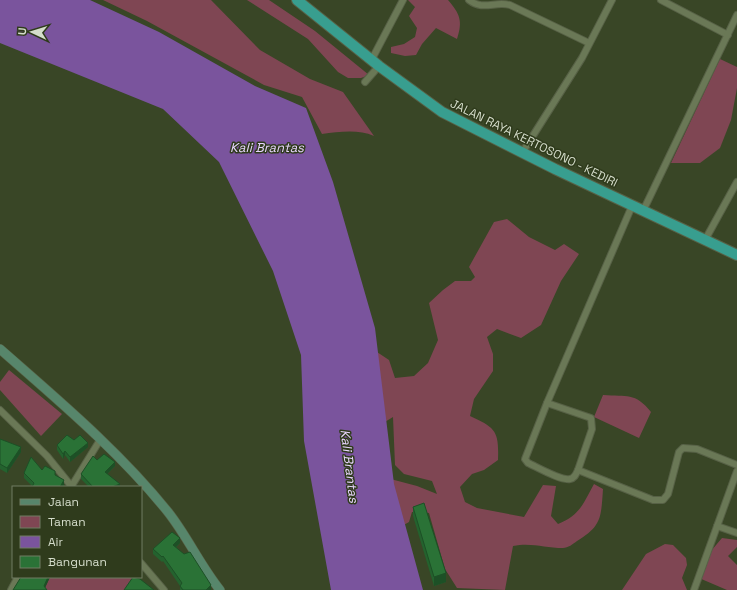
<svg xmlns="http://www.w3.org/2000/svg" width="737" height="590" viewBox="0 0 737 590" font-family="'Space Grotesk',sans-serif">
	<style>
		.green { fill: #7f4653 }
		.water { fill: #7a549d }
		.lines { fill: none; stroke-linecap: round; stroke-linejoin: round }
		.minor-casing { stroke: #576146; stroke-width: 8 }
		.secondary-casing { stroke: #576146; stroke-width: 10 }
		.trunk-casing { stroke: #576146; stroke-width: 12 }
		.minor { stroke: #6a7856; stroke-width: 6 }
		.secondary { stroke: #57866b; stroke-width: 9 }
		.trunk { stroke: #389e8f; stroke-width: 10 }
		.wall { fill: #24622e }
		.shaded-wall { fill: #1d5026 }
		.building { fill: #2a7236; stroke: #1d5026 }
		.labels { text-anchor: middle; stroke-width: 3; stroke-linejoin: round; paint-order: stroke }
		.street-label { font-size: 12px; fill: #d5ddcb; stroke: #2f3b1c }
		.water-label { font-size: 13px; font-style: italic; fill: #e8d5fe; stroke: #2f3b1c }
	</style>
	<rect width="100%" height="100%" fill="#394626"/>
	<g class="green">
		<path d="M103 0H211L260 50 310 79 343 92 374 136C358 129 339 132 322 134L302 97 264 85 147 21Z"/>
		<path d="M247 0H269L315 31 369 75 361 78H348L338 72 308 39Z"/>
		<path d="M408 0H448C460 14 463 21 457 39L436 28 422 44 416 55 405 56 391 53V47L404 44 415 37 417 28 409 16 415 7Z"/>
		<path d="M720 59 737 67V88L731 120 720 148 700 163H671Z"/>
		<path d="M507 219 529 237 555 250 564 244 579 254 561 281 541 325 521 338 497 329 487 337 493 354V371L474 399 470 416C496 428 499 431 498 460L484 470 472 474 460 487 465 502 477 508 524 517 543 485 556 486 551 516 558 524C580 515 583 504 594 484L603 489C601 517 602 526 577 541 573 544 568 548 563 548 545 548 531 542 513 546L505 590 457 588 445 569 429 513 412 512 409 522 395 530 383 477 417 486 437 494 432 481 404 474 395 465 393 417 375 428 374 350 389 360 395 378 414 376 428 363 438 340 429 303 443 290 455 281H471L475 277 469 267 494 222Z"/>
		<path d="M9 370 62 414 41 436 0 390V382Z"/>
		<path d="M603 395C627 397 635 392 651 412L639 438 594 417Z"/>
		<path d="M722 538 737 540V547L728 556 737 565V590H727L699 578 711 551Z"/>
		<path d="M665 544 673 545 686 558 687 565 682 578 687 590H622L646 554Z"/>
		<path d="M50 577H138L127 590H44Z"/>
	</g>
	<path class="water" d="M0 0H90L159 32 255 86 306 108 333 182 375 328 394 484 423 590H331L304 441 301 355 273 271 219 162 163 109 0 43Z"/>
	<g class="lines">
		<defs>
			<g id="minor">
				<path d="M469 0C483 11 495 1 510 5L589 43"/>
				<path d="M661 0 728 35"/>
				<path d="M372 59 403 0"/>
				<path d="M365 82 379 66"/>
				<path d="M522 153 582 58 612 0"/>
				<path d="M632 206 547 403 591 418 592 429 578 470 653 500H663L668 494 679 452 683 448 697 449 737 465"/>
				<path d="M643 211 737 15"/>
				<path d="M705 240 737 182"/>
				<path d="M547 403 525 459 528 463C537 467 561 481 570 479 575 478 576 474 578 470"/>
				<path d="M0 410 47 456 72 487"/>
				<path d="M71 487 100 440"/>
				<path d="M717 526 737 533"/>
				<path d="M141 563 164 590"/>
				<path d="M11 590 18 577"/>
				<path d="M694 590 737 471"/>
			</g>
			<path id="secondary" d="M0 349C58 400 119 451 168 512 187 536 200 565 220 590"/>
			<path id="trunk" d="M297 0 379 66 442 112 555 169 737 255"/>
		</defs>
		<use href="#minor" class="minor-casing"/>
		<use href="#secondary" class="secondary-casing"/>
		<use href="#trunk" class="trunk-casing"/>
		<use href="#minor" class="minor"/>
		<use href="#secondary" class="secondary"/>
		<use href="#trunk" class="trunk"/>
	</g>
	<g class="wall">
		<path d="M0 439 21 452 7 473 0 469Z"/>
		<path d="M74 440 88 447 70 462 65 455 63 459 57 450V445Z"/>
		<path d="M115 466 107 474 120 487H89L81 479V474Z"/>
		<path d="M42 470 55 475 64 484 63 487H32V486L24 478V473Z"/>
		<path d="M413 507 446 582 434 586 413 516Z"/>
		<path d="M180 543 176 547 211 589V590H180V586L163 561 162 562 153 554V549Z"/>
	</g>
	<g class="shaded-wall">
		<path d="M88 443V447L70 462V457Z"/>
		<path d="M21 447V452L7 473V468Z"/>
		<path d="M65 451V455L63 459V454Z"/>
		<path d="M115 462V466L105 476V472Z"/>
		<path d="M64 480V484L63 487H60Z"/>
		<path d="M120 484V487H112L113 486Z"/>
		<path d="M180 538V543L173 550V545Z"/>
		<path d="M446 573V582L434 586V577Z"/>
		<path d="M48 577H50L44 590V586Z"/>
		<path d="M211 585V590H206Z"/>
	</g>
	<g class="building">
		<path d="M67 435 74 440 80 435 88 443 70 457 65 451 63 454 57 445Z"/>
		<path d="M0 439 21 447 7 468 0 464Z"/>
		<path d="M104 454 115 462 105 472 120 484 112 487H93L81 474 93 456 97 460Z"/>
		<path d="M31 457 42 470 45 466 55 471V475L64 480 60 487H32L34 483 24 473Z"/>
		<path d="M424 503 446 573 434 577 413 507Z"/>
		<path d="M172 532 180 538 173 545 184 554 190 552 211 585 206 590H183L180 586 182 583 163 556 162 557 153 549Z"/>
		<path d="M21 577H48L44 586 47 590H13Z"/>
		<path d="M133 577 140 579 154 590H124Z"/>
	</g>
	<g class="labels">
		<g class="street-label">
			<text transform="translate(534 143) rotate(26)" y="4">JALAN RAYA KERTOSONO - KEDIRI</text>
		</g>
		<g class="water-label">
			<text x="267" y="152">Kali Brantas</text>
			<text transform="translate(350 466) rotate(83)" y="5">Kali Brantas</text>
		</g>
	</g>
	<rect x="12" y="486" width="130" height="92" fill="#2f3b1c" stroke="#717c62"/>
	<rect x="20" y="499" width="20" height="6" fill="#57866b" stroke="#717c62"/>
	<text x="48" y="506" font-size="12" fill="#d5ddcb">Jalan</text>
	<rect x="20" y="516" width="20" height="12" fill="#7f4653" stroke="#717c62"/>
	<text x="48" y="526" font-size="12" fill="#d5ddcb">Taman</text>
	<rect x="20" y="536" width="20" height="12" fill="#7a549d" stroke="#717c62"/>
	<text x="48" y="546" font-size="12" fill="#d5ddcb">Air</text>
	<rect x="20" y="556" width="20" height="12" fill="#2a7236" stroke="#717c62"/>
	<text x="48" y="566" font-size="12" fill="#d5ddcb">Bangunan</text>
	<g transform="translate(32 32) rotate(274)" stroke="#2f3b1c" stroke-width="3" paint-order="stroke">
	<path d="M0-3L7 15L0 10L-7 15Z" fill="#d5ddcb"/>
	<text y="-6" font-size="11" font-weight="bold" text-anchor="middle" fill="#d5ddcb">U</text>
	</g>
</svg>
